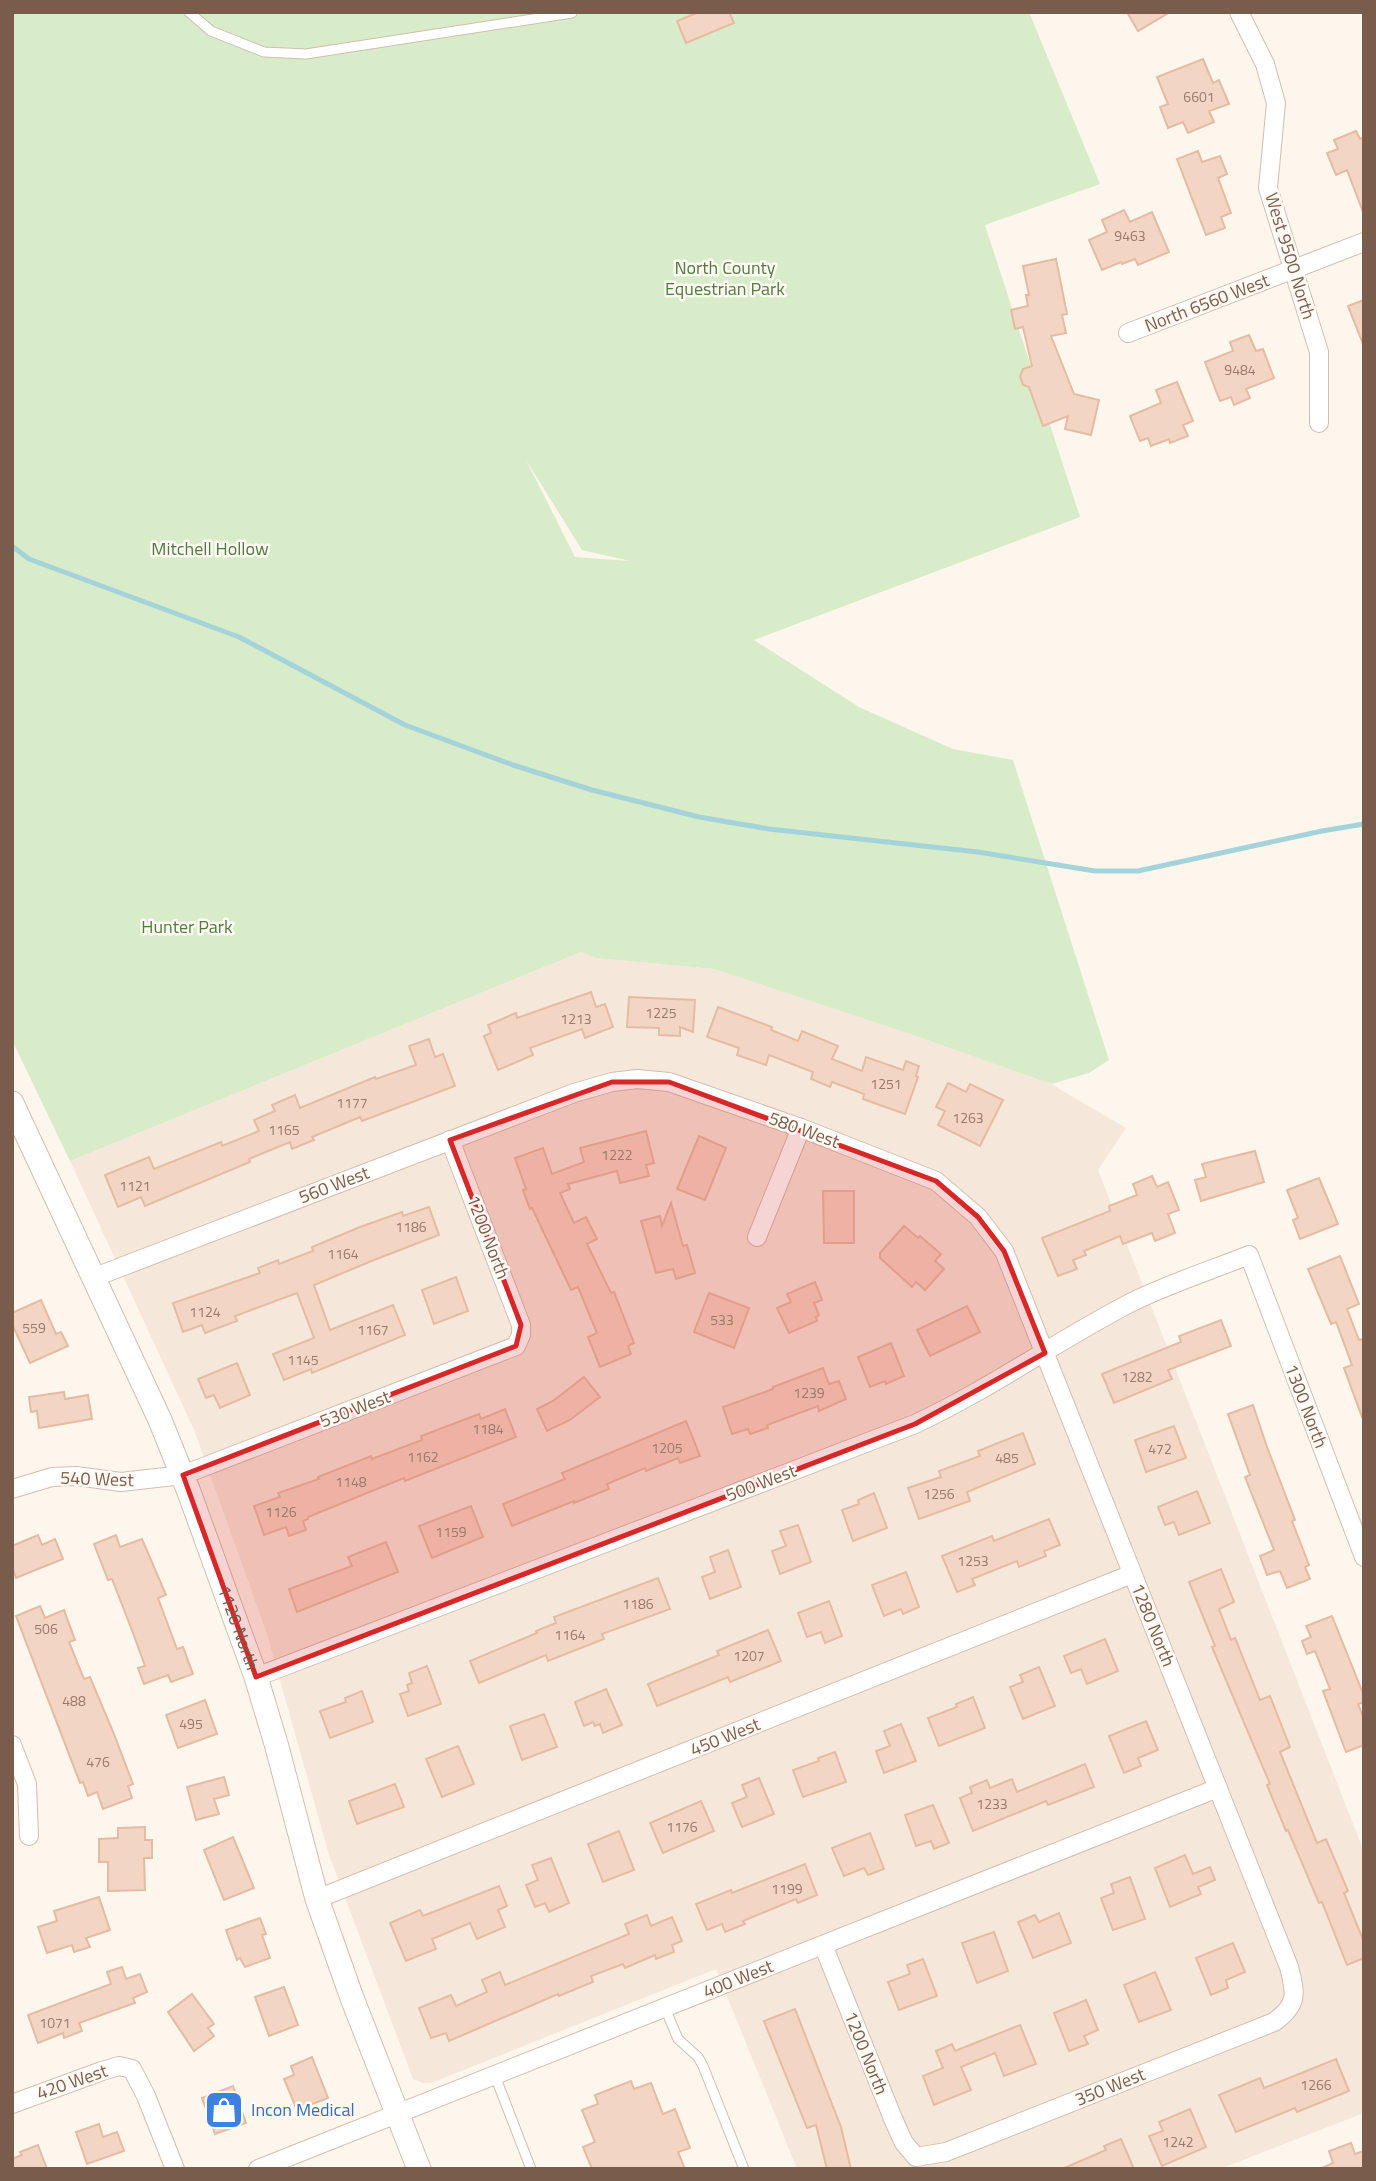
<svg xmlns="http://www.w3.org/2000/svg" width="1376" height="2181" viewBox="0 0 1376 2181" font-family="'Titillium Web',sans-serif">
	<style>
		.residential { fill: #f5e8da }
		.green { fill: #d8ecc9; fill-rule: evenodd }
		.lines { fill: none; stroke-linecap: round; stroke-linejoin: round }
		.stream { stroke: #a5d3da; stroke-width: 5 }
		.building { fill: #f3d5c3; stroke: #e6bba3; stroke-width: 2 }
		.service-casing { stroke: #d1beb0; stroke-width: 11 }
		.minor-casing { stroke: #d1beb0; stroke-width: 20 }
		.tertiary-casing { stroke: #d1beb0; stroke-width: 25 }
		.service { stroke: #fff; stroke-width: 9 }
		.minor { stroke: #fff; stroke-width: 18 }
		.tertiary { stroke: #fff; stroke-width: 23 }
		.marked { fill: #d62828; fill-opacity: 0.2; stroke: #d62828; stroke-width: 5; stroke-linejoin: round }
		.labels { text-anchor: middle; stroke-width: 5; stroke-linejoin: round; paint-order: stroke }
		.number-label { font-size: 14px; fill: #987a6a }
		.street-label { font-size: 18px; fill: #7a5c4d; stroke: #fffaf3 }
		.park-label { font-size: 18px; fill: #537a41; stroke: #fffaf3 }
		.shop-label { font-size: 18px; fill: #366cbe; stroke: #fffaf3; text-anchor: start }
	</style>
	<rect width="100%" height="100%" fill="#fdf6ec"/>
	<path class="residential" d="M581 952 597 958 714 969 913 1035 1051 1084 1126 1128 1098 1170 1364 1852V2113L1220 2169H797L716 1969 431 2083H423L413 2079 329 1855 267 1634 194 1430 70 1161Z"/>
	<path class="green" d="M12 12H1029L1100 184 985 225 1080 517 754 640 859 707 953 749 1013 760 1109 1060 1089 1073 1051 1084 913 1035 714 969 596 958 581 952 70 1161 12 1040ZM526 460 582 550 630 561 575 557Z"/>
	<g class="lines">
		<path class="stream" d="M12 546 29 559 239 637 405 725 513 765 592 790 699 817 769 829 978 852 1095 871H1138L1322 831 1364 824"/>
	</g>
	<g class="building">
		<path d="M699 12H729L734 23 686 43 677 21Z"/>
		<path d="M1127 12H1170L1138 31Z"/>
		<path d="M1203 59 1213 83 1219 80 1229 104 1209 111 1214 122 1188 133 1183 122 1168 128 1160 107 1168 104 1157 77Z"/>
		<path d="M1356 131 1360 139 1364 137 1363 212 1347 170 1336 175 1327 153 1338 149 1334 140Z"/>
		<path d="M1198 151 1202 162 1220 156 1227 174 1218 178 1231 213 1221 217 1225 228 1206 235 1177 159Z"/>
		<path d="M1124 210 1130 222 1152 212 1169 252 1138 265 1135 259 1122 264 1121 262 1102 270 1089 240 1107 232 1102 220Z"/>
		<path d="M1056 259 1067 314 1062 315 1066 333 1051 336 1074 394 1099 400 1091 435 1065 429 1068 416 1043 426 1029 387 1023 385 1020 376 1023 369 1032 366 1023 327 1015 329 1011 310 1028 306 1026 295H1029L1023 266Z"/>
		<path d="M1364 300V344H1363L1348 306Z"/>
		<path d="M1249 335 1256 351 1263 349 1274 378 1246 389 1250 398 1234 405 1231 397 1220 401 1205 362 1233 351 1230 342Z"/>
		<path d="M1177 382 1193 421 1183 425 1188 436 1170 443 1169 439 1151 446 1148 438 1140 441 1130 416 1161 403 1156 390Z"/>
		<path d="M591 992 596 1007 605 1004 613 1027 585 1038 582 1029 530 1048 533 1055 498 1070 484 1036 491 1033 488 1025 516 1013 517 1018Z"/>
		<path d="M629 997 695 1000 693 1032 680 1027V1036L659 1035V1028L627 1027Z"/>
		<path d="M718 1007 772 1027 771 1030 798 1041 802 1031 838 1046 832 1059 862 1071 866 1057 903 1070 906 1061 919 1066 916 1076 918 1077 905 1114 863 1099 864 1094 832 1082 830 1087 811 1079 813 1072 769 1055 766 1065 737 1055 739 1048 707 1037Z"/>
		<path d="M429 1039 435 1057 443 1054 455 1086 362 1121 360 1117 312 1137 314 1140 292 1149 290 1142 249 1159 250 1162 145 1206 141 1197 118 1207 105 1175 149 1157 154 1169 221 1142 222 1146 259 1131 254 1120 275 1111 272 1105 295 1095 300 1108 375 1077 376 1079 416 1065 409 1046Z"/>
		<path d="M948 1083 966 1092 970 1084 1003 1100 980 1146 938 1125 945 1111 936 1107Z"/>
		<path d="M646 1131 654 1163 646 1165 649 1176 620 1183 617 1171 568 1184 570 1189 560 1193 574 1223 586 1217 597 1239 587 1244 611 1293 614 1292 634 1343 628 1346 631 1354 600 1367 588 1337 597 1333 578 1287 571 1290 532 1208 530 1209 523 1190 526 1189 515 1158 543 1148 552 1174 584 1162 580 1148Z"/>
		<path d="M699 1136 726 1148 705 1200 677 1189Z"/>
		<path d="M1255 1151 1264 1182 1201 1201 1195 1180 1206 1177 1202 1164Z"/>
		<path d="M1152 1176 1157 1187 1168 1182 1179 1210 1168 1214 1175 1233 1155 1241 1152 1233 1123 1244 1120 1236 1084 1251 1086 1255 1073 1260 1077 1269 1058 1276 1042 1238 1110 1211 1109 1206 1137 1195 1133 1184Z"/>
		<path d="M1319 1178 1338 1224 1300 1239 1293 1220 1298 1218 1287 1190Z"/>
		<path d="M823 1191H854V1243H824Z"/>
		<path d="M671 1203 683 1246 687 1245 695 1273 676 1279 673 1269 656 1273 641 1221 660 1216 662 1226Z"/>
		<path d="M429 1207 439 1235 374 1260 314 1285 330 1330 393 1305 405 1335 312 1373 311 1369 284 1380 273 1354 314 1338 297 1293 235 1316 237 1321 205 1333 202 1325 183 1332 173 1303 260 1273 258 1268 278 1260 279 1264 313 1251 312 1247 360 1227 402 1212 403 1216Z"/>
		<path d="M904 1226 918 1238 920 1236 941 1254 935 1261 944 1269 925 1290 916 1282 912 1287 880 1258V1253Z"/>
		<path d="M1340 1256 1359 1304 1347 1309 1359 1340 1364 1339V1416L1362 1417 1344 1368 1352 1365 1336 1322 1331 1324 1308 1269Z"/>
		<path d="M456 1277 468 1311 434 1324 422 1290Z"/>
		<path d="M815 1282 822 1300 814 1303 819 1315 816 1317 817 1321 789 1333 777 1308 791 1302 787 1294Z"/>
		<path d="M709 1293 749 1308 734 1348 694 1332Z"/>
		<path d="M41 1300 56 1334 61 1332 68 1346 30 1363 12 1324V1313Z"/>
		<path d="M967 1306 980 1332 930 1356 917 1330Z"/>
		<path d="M1221 1320 1231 1346 1168 1370 1172 1379 1114 1403 1102 1374 1181 1342 1179 1336Z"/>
		<path d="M891 1343 904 1376 886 1384 885 1381 870 1387 858 1357Z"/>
		<path d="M237 1363 250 1395 220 1408 214 1395 206 1398 198 1379Z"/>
		<path d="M823 1368 829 1384 839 1381 846 1399 819 1411 818 1406 767 1425 768 1428 750 1434 748 1429 732 1434 723 1407 773 1389V1387Z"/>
		<path d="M584 1377 600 1397 570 1420 547 1431 537 1409 553 1401Z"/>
		<path d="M64 1392 65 1399 88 1395 92 1419 39 1428 37 1411 31 1412 29 1397Z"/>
		<path d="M1253 1405 1267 1447 1295 1520 1292 1521 1309 1565 1305 1567 1310 1579 1287 1588 1280 1571 1267 1575 1260 1556 1274 1550 1245 1477 1250 1475 1228 1414Z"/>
		<path d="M505 1409 516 1437 405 1481 404 1478 308 1517V1519L303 1521 306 1530 289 1536 286 1527 264 1535 254 1506 280 1497 278 1493 319 1479 318 1477 371 1456 372 1459 422 1440 421 1436 479 1414 481 1419Z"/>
		<path d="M686 1421 700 1456 680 1463 678 1458 646 1471 645 1468 607 1484 609 1489 574 1503V1501L512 1526 503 1504 565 1479 562 1473Z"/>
		<path d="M1174 1426 1186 1458 1146 1472 1135 1440Z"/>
		<path d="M1023 1433 1035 1464 967 1492 970 1501 919 1519 908 1488 941 1477 939 1471 980 1456 978 1451Z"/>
		<path d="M1197 1491 1210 1523 1179 1535 1174 1522 1165 1525 1158 1507Z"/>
		<path d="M874 1493 887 1528 853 1541 842 1510 859 1504 858 1500Z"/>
		<path d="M471 1506 483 1537 432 1558 419 1526Z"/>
		<path d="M1049 1519 1060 1545 1044 1551 1046 1556 1019 1567 1017 1561 972 1579 975 1585 957 1592 942 1556 992 1536 994 1541Z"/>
		<path d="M798 1525 811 1562 780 1574 772 1551 786 1546 780 1531Z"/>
		<path d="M38 1535 42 1545 55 1539 63 1559 16 1578 12 1567V1546Z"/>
		<path d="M116 1535 120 1547 142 1539 166 1595 158 1598 177 1649 183 1647 193 1674 171 1682 168 1675 144 1684 138 1668 145 1666 133 1633 112 1579 108 1580 94 1544Z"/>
		<path d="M386 1542 398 1572 297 1612 289 1589 352 1566 348 1557Z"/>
		<path d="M728 1550 741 1587 710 1599 702 1577 715 1572 710 1557Z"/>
		<path d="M1221 1569 1234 1602 1219 1609 1231 1640 1235 1638 1260 1700 1270 1696 1290 1747 1280 1752 1317 1843 1326 1839 1348 1891 1344 1893 1364 1942V1958L1347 1965 1322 1902 1319 1903 1288 1830 1286 1831 1267 1785 1270 1784 1212 1647 1215 1646 1189 1582Z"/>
		<path d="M906 1572 919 1607 903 1614 901 1609 884 1616 872 1585Z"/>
		<path d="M658 1578 670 1609 602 1634 604 1639 548 1661 546 1655 479 1683 470 1661 537 1633 536 1631 556 1623 554 1617Z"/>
		<path d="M829 1601 842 1636 825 1643 821 1632 807 1637 798 1613Z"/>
		<path d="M40 1606 45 1618 64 1610 75 1640 69 1642 84 1679 90 1677 114 1734 133 1784 128 1786 132 1798 103 1809 97 1792 88 1796 83 1782 80 1783 16 1616Z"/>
		<path d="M1332 1616 1364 1696V1702L1358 1704 1364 1719V1745L1346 1752 1323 1691 1330 1689 1315 1651 1307 1654 1302 1641 1311 1637 1306 1626Z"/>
		<path d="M768 1630 781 1661 730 1682 728 1677 657 1706 648 1684 719 1655 717 1651Z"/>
		<path d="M1105 1639 1118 1671 1087 1684 1081 1669 1071 1673 1064 1656Z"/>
		<path d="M427 1666 441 1704 408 1716 400 1694 409 1691 407 1685 412 1683 409 1673Z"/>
		<path d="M1039 1667 1055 1706 1023 1719 1010 1687 1023 1682 1020 1675Z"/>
		<path d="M606 1689 622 1725 603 1733 600 1724 595 1726 593 1722 584 1726 575 1702Z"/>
		<path d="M362 1691 373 1722 330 1738 320 1711 346 1702 345 1698Z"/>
		<path d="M973 1697 985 1728 939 1746 928 1718 957 1707 956 1704Z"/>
		<path d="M205 1700 217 1734 178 1748 166 1715Z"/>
		<path d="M544 1714 557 1747 522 1760 510 1726Z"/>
		<path d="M1146 1721 1158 1750 1138 1758 1141 1766 1124 1773 1109 1736Z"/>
		<path d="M901 1724 916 1761 884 1773 876 1751 890 1746 884 1731Z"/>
		<path d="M458 1746 474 1784 442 1797 426 1759Z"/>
		<path d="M835 1752 846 1782 803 1797 793 1770 819 1761 818 1758Z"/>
		<path d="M1085 1764 1094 1787 1048 1805 1046 1801 973 1831 960 1798 972 1793 970 1787 987 1780 990 1788 1012 1779 1017 1792Z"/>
		<path d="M224 1777 229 1795 214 1799 219 1814 196 1820 187 1787Z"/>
		<path d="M759 1778 774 1814 742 1827 732 1803 747 1797 742 1785Z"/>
		<path d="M395 1784 404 1807 357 1824 349 1801Z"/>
		<path d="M701 1801 714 1831 663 1853 650 1823Z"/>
		<path d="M933 1805 949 1843 934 1849 931 1841 916 1846 905 1815Z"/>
		<path d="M145 1827V1840H152V1858H144L145 1890 108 1891V1862H99V1839L118 1838V1828Z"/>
		<path d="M619 1831 634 1870 603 1882 588 1844Z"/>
		<path d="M870 1833 884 1869 868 1875 864 1868 844 1876 832 1848Z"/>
		<path d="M233 1837 254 1888 224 1900 204 1850Z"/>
		<path d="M1185 1855 1193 1874 1210 1867 1215 1880 1198 1887 1201 1894 1170 1907 1155 1868Z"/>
		<path d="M551 1858 569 1903 549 1912 545 1903 535 1907 526 1885 538 1880 532 1865Z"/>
		<path d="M805 1864 817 1895 798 1903 796 1899 743 1921 745 1924 725 1932 722 1924 707 1930 696 1904 731 1890 732 1893Z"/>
		<path d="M1130 1877 1145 1919 1113 1930 1101 1898 1114 1893 1111 1884Z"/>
		<path d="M499 1886 507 1906 498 1910 505 1927 477 1939 470 1923 432 1939 436 1949 406 1961 390 1923 420 1910 423 1916Z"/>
		<path d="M99 1897 110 1930 86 1938 90 1947 74 1952 72 1945 47 1953 38 1927 57 1921 54 1911Z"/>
		<path d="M1059 1913 1071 1943 1033 1958 1018 1922 1035 1915 1039 1922Z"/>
		<path d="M647 1915 651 1926 672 1917 682 1941 672 1945 674 1952 656 1959 655 1955 625 1968 623 1964 591 1976 593 1982 559 1996 558 1994 449 2041 446 2033 431 2038 419 2008 451 1995 456 2006 487 1992 482 1980 500 1972 505 1985 629 1934 625 1924Z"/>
		<path d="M260 1918 266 1934 262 1935 270 1958 245 1967 240 1958 237 1960 226 1930Z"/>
		<path d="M994 1932 1008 1971 977 1983 962 1943Z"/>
		<path d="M1233 1943 1245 1972 1226 1980 1228 1988 1211 1995 1196 1958Z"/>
		<path d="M923 1959 937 1996 899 2010 888 1982 910 1974 907 1965Z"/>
		<path d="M122 1967 126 1979 140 1974 147 1992 133 1998 135 2003 79 2023 82 2031 64 2038 63 2033 38 2043 28 2015 111 1984 107 1972Z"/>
		<path d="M1155 1972 1171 2010 1139 2022 1124 1985Z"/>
		<path d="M284 1987 298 2025 269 2036 255 1997Z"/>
		<path d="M192 1994 214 2024 208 2028 214 2036 194 2051 168 2012Z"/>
		<path d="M1086 2000 1098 2030 1084 2036 1088 2044 1069 2051 1054 2013Z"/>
		<path d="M795 2009 841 2127 851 2169H827L816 2125 807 2128 764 2021Z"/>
		<path d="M1020 2025 1036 2064 1004 2076 995 2053 961 2067 971 2090 934 2105 923 2076 943 2068 936 2051 952 2044 955 2051Z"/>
		<path d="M312 2057 328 2098 297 2110 284 2079 294 2075 291 2066Z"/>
		<path d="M1336 2059 1349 2091 1297 2112 1295 2108 1236 2132 1219 2095 1260 2078 1264 2088Z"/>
		<path d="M631 2081 634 2089 651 2083 663 2114 675 2109 690 2148 678 2152 685 2169H592L583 2147 595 2142 582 2110 598 2104 595 2095Z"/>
		<path d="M233 2086 246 2123 215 2134 202 2098Z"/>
		<path d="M1190 2109 1206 2147 1162 2166 1149 2136 1163 2131 1159 2122Z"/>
		<path d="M99 2124 103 2137 117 2132 124 2151 87 2164 76 2132Z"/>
		<path d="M1121 2139 1134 2169H1062L1106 2150 1104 2146Z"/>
		<path d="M1351 2143 1355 2154 1364 2151V2169H1320L1333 2163 1329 2151Z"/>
		<path d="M38 2145 47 2169H12V2159L22 2155 20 2152Z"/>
	</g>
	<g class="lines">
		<defs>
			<g id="service">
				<path d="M189 12 211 31 264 52 306 54 572 13"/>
				<path d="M665 2008 678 2039 698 2057 703 2066 744 2169"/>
				<path d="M495 2076 531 2169"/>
			</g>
			<g id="minor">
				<path d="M1239 12 1265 64 1276 103 1268 188 1319 352V423"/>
				<path d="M1128 333 1364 242"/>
				<path d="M757 1237 801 1128"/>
				<path d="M95 1277 574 1093 612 1082 637 1079 669 1082 801 1128 936 1181 978 1217 1004 1251 1289 1967C1296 1994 1298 2005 1274 2022L946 2152 916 2157 904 2143 894 2121 823 1945"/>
				<path d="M12 1489 52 1477 76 1476 121 1482 183 1475 516 1346 521 1335V1325L450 1140"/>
				<path d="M256 1677 915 1424C990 1389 1057 1341 1130 1303 1168 1284 1209 1271 1249 1255L1364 1557"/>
				<path d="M12 1745 27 1784 29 1836"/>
				<path d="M317 1899 1132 1574"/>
				<path d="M12 2104 102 2071 119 2066 132 2069 146 2096 175 2169"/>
				<path d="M258 2169 1218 1788"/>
			</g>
			<g id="tertiary">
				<path id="s1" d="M12 1103 160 1420 189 1492 256 1677 277 1747 317 1899 352 1998 419 2169"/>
			</g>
		</defs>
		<use href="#service" class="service-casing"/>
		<use href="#minor" class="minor-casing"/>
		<use href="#tertiary" class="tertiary-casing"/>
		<use href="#service" class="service"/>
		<use href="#minor" class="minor"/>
		<use href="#tertiary" class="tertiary"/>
	</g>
	<path class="marked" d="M612 1082H669L936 1181 978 1217 1004 1251 1045 1353 915 1424 256 1677 183 1475 516 1346 521 1325 450 1140Z"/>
	<defs>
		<symbol id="shop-square" viewBox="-11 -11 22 22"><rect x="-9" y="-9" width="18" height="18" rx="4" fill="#3f7fe0" stroke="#fffaf3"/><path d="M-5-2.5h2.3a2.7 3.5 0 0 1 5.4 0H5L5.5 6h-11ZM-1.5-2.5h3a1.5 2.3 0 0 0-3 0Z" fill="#fff"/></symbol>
	</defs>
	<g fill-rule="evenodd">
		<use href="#shop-square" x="202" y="2088" width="44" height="44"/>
	</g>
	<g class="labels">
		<g class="number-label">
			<text x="1199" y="102">6601</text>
			<text x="1130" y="241">9463</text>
			<text x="1240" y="375">9484</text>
			<text x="661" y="1018">1225</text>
			<text x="576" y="1024">1213</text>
			<text x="886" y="1089">1251</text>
			<text x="352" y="1108">1177</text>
			<text x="968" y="1123">1263</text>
			<text x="284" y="1135">1165</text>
			<text x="617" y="1160">1222</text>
			<text x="135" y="1191">1121</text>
			<text x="411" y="1232">1186</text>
			<text x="343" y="1259">1164</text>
			<text x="205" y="1317">1124</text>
			<text x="722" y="1325">533</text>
			<text x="34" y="1333">559</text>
			<text x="373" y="1335">1167</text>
			<text x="303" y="1365">1145</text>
			<text x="1137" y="1382">1282</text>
			<text x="809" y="1398">1239</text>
			<text x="488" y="1434">1184</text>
			<text x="667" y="1453">1205</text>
			<text x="1160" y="1454">472</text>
			<text x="423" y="1462">1162</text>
			<text x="1007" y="1463">485</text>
			<text x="351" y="1487">1148</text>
			<text x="939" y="1499">1256</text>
			<text x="281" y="1517">1126</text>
			<text x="451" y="1537">1159</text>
			<text x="973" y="1566">1253</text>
			<text x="638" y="1609">1186</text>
			<text x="46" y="1634">506</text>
			<text x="570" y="1640">1164</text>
			<text x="749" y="1661">1207</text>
			<text x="74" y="1706">488</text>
			<text x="191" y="1729">495</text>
			<text x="98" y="1767">476</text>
			<text x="992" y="1809">1233</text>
			<text x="682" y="1832">1176</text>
			<text x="787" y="1894">1199</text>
			<text x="55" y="2028">1071</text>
			<text x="1316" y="2090">1266</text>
			<text x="1178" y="2147">1242</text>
		</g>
		<g class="street-label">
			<text transform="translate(1290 256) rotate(73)" y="6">West 9500 North</text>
			<text transform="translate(1207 303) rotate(-21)" y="6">North 6560 West</text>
			<text transform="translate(804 1130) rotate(20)" y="6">580 West</text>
			<text transform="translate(334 1185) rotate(-21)" y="6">560 West</text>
			<text transform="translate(488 1237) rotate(69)" y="6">1200 North</text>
			<text transform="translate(1306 1406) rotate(69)" y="6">1300 North</text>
			<text transform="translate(355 1409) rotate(-21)" y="6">530 West</text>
			<text transform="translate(97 1479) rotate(2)" y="6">540 West</text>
			<text transform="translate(761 1483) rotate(-21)" y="6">500 West</text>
			<text transform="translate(1153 1625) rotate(68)" y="6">1280 North</text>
			<text dy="6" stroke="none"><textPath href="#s1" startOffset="572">1120 North</textPath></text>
			<text transform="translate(725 1737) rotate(-22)" y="6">450 West</text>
			<text transform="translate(738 1979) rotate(-22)" y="6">400 West</text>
			<text transform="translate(866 2053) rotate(68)" y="6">1200 North</text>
			<text transform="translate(72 2082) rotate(-19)" y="6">420 West</text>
			<text transform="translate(1110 2087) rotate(-22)" y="6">350 West</text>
		</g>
		<g class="park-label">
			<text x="725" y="274">North County<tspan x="725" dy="21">Equestrian Park</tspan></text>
			<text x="210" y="555">Mitchell Hollow</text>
			<text x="187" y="933">Hunter Park</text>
		</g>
		<g class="shop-label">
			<text x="251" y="2116">Incon Medical</text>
		</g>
	</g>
	<rect width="1376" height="2181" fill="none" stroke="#7a5c4d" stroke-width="28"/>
</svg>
